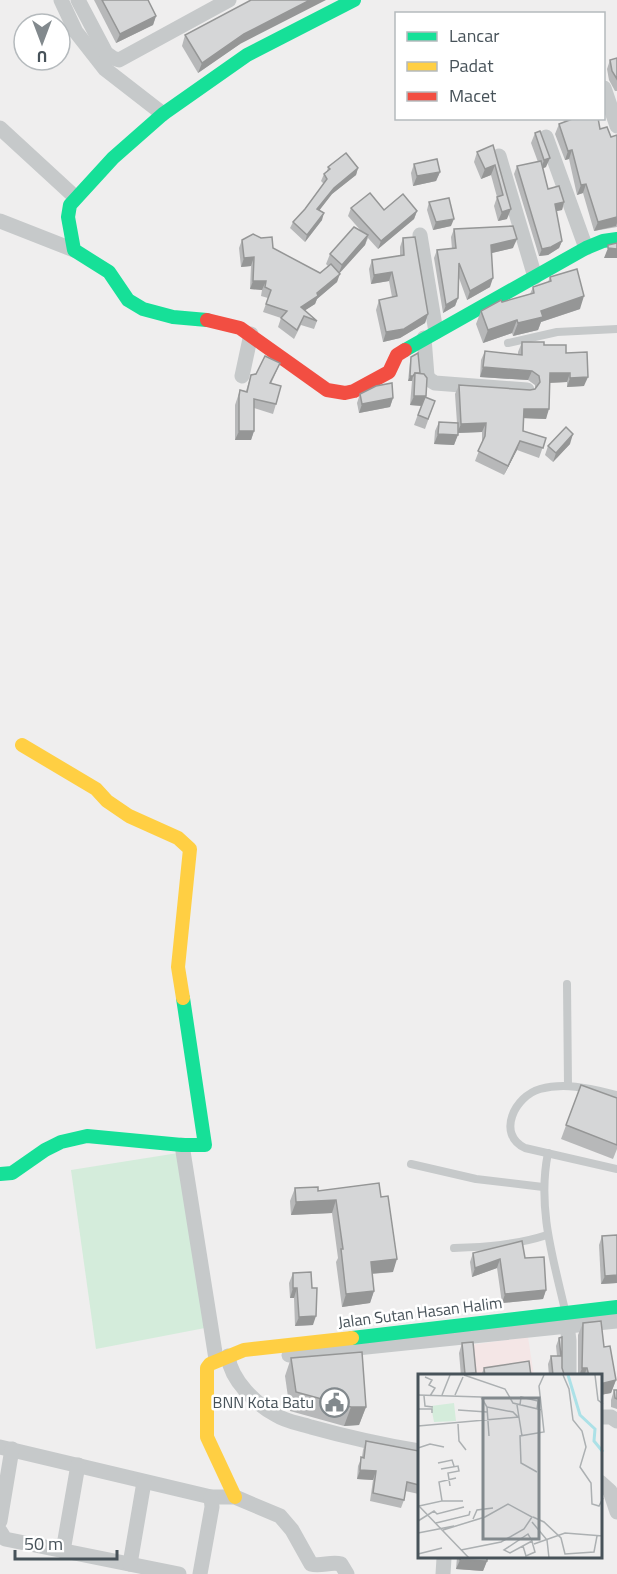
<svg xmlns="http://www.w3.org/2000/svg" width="617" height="1574" viewBox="0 0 617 1574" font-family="'Titillium Web',sans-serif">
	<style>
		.medical { fill: #f4e6e6 }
		.green { fill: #d4ecdb }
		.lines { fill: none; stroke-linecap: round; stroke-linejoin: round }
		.lane { stroke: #c6c9ca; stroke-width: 8 }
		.street { stroke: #c6c9ca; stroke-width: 15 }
		.fast { stroke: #16e098; stroke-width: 14 }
		.slow { stroke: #ffcf43; stroke-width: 14 }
		.jam { stroke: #f24e42; stroke-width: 14 }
		.wall { fill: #b7b8b9 }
		.shaded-wall { fill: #959696 }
		.building { fill: #d5d6d7; stroke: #959696; stroke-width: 1.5 }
		.labels { text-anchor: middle; stroke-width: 5; stroke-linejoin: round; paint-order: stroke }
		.street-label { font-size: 16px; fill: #475259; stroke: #fff }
		.poi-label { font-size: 16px; fill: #475259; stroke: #fff; text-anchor: end }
		.inset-river { fill: none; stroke: #ace1e7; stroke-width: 3 }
		.inset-road { fill: none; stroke: #acb0b2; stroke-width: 1.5 }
		.view { fill: #82898d; fill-opacity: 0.15; stroke: #82898d; stroke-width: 3 }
		.inset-edge { fill: none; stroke: #475259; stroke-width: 3 }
	</style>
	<rect width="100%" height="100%" fill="#efeeee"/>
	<path class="medical" d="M528 1337 534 1376H475L470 1345Z"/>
	<path class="green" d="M178 1153 205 1328 96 1349 71 1170Z"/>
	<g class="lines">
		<g class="lane">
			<path d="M508 343 557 332 617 329"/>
			<path d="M567 984 568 1085"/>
			<path d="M617 1095C591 1089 566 1082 540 1089 515 1096 496 1134 525 1148L617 1169"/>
			<path d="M548 1153C537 1207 553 1258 565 1310"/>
			<path d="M411 1164 476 1179 543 1187"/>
			<path d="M454 1248C486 1247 516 1245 547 1235"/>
		</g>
		<g class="street">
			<path d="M61 0 76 32 105 69 163 114"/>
			<path d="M78 0 106 53 113 58 119 60 229 0"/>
			<path d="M604 88 617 126"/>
			<path d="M0 128 75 197"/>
			<path d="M546 137 586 248"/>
			<path d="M499 156 535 277"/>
			<path d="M0 221 74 250"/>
			<path d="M420 235 436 332"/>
			<path d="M424 338 427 376 430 380 435 383 527 390"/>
			<path d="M242 376 251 334"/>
			<path d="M182 1145 216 1359"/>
			<path d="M566 1316 569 1341V1376"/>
			<path d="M289 1355 617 1321"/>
			<path d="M228 1356C231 1381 256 1404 276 1415 287 1422 299 1423 311 1427 347 1437 383 1445 419 1451"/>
			<path d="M600 1417H611L617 1421"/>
			<path d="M0 1447 211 1497H235L280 1516 292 1530 311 1564C321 1567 331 1561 341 1564L347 1574"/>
			<path d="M600 1482 610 1491 617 1512"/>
			<path d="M0 1521 12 1449"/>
			<path d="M0 1531 5 1539 179 1574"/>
			<path d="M63 1551 78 1465"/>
			<path d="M130 1564 144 1482"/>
			<path d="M200 1574 212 1507 211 1497"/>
			<path d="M443 1574 444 1558"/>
		</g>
		<g class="fast">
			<path d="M207 320 173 317 143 309 128 300 109 272 74 250 68 217 70 205 113 158 163 114 247 55 354 0"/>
			<path d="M405 350 586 248 603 241 617 239"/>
			<path d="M0 1174 12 1173 45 1150 61 1142 87 1136 182 1145H205L183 998"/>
			<path d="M352 1338 617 1307"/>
		</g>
		<g class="slow">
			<path d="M22 745 96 789 107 801 129 816 178 838 190 849 178 967 183 998"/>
			<path d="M235 1497 207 1437V1368L210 1364 244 1350 352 1338"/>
		</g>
		<path class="jam" d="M207 320 240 328 327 390 345 393 354 391 389 372 397 355 405 350"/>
	</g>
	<g class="wall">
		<path d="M94 0H148L156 16 153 25 116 43Z"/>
		<path d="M185 35 240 44 198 73 182 46Z"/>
		<path d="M617 58V91H615L609 80 607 69 610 60Z"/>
		<path d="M548 118H592L600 129 611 137 617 135V227L594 231 583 193 577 195 569 159 565 160 555 134 559 124 569 121Z"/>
		<path d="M540 131 546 167 542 169 548 189 564 202 562 210 556 211 562 241 559 248 548 255 539 256 514 174 517 166 538 162 531 143 535 133Z"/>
		<path d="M493 145 507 219 498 221 494 206 497 197 491 175 481 179 474 162 477 152Z"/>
		<path d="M414 164 440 172 436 181 413 186 411 173Z"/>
		<path d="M328 167 358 168 356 175 332 194 319 210 322 220 305 242 290 228 293 222 305 209 324 184 321 181 324 174 327 171Z"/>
		<path d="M429 202 451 226 433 230 427 210Z"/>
		<path d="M351 208 384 210 417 211 414 219 378 249 368 238 365 245 339 273 337 282 317 299 315 304 305 310 317 321 314 329 301 325 294 339 278 327 281 318 263 312 268 298 261 296 262 290 250 289 251 266 241 267 239 248 242 240 273 248 320 273 328 266 326 264 330 254 362 232 348 216Z"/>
		<path d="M454 229 513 248 491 253 490 287 467 300 459 278 458 298 455 306 443 313 434 258 437 250 452 249 451 237Z"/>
		<path d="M403 238 428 314 425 323 400 338 383 342 376 310 379 300 392 297 389 281 371 284 369 269 372 260 400 256V247Z"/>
		<path d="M550 277 580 309 541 322 538 330 513 336 512 333 483 343 476 324 481 311 502 302 530 294 533 287 548 282Z"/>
		<path d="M522 342 544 345 566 353 584 386 567 387V382L550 383 546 419 524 418 523 431 546 438 539 458 517 450 504 475 475 461 482 443V432L458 433 454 445 434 444 435 431 439 422 457 423 455 394 459 385 530 390 535 389V385L528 380 480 377 481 360 485 351 518 355V352Z"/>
		<path d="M411 357 420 373 426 396V398L435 401 425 429 414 425 421 406 410 405 412 381H408L410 362Z"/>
		<path d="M280 363 271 384 276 404 273 414 254 408V431L251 440H235V405L240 390 246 391 251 375Z"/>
		<path d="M360 394 393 398 390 407 359 413 357 403Z"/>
		<path d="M570 444 553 462 545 455 548 446Z"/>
		<path d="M581 1085 617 1098V1149L613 1159 561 1139Z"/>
		<path d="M379 1183 393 1272 372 1274 374 1291 370 1303 342 1307 336 1262 338 1258 332 1213 291 1215 290 1201 295 1188 318 1191Z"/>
		<path d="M602 1236 617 1283 601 1284 599 1245Z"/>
		<path d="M473 1253 525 1258 546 1290 543 1299 502 1303 497 1268 472 1277 470 1262Z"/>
		<path d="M293 1273 313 1325 295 1326 294 1298H290L289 1283Z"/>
		<path d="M583 1323 604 1347 616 1380 611 1393 600 1395V1376H578V1335Z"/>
		<path d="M562 1337V1368L564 1376H549L548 1364 551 1356H557L556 1346 559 1338Z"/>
		<path d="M462 1343 476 1373 475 1376H461L459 1353Z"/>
		<path d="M291 1358 366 1407 359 1425 344 1426 290 1411 285 1376Z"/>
		<path d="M484 1368 531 1376H481Z"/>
		<path d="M614 1390H617V1409L611 1407V1400Z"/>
		<path d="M366 1441 419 1451V1494L405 1491 404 1500 401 1508 370 1501 373 1480 357 1479 358 1466 362 1457 363 1450Z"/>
		<path d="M457 1557H487V1561L483 1571 456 1569Z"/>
	</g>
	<g class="shaded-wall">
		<path d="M310 0H326L240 44 198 73 202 63 244 34Z"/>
		<path d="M156 16 153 25 116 43 120 34Z"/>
		<path d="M548 118H587L586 123Z"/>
		<path d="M572 150 569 159 565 160 568 151Z"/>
		<path d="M550 158 546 167 541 169 544 160Z"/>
		<path d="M495 165 491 175 481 179 485 169Z"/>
		<path d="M358 168 356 175 332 194 315 216 317 209 334 188Z"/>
		<path d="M440 172 436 181 413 186 417 176Z"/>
		<path d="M586 184 583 193 577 195 581 185Z"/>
		<path d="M564 202 562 210 552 212 555 204Z"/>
		<path d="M511 209 507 219 498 221 502 212Z"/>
		<path d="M417 211 414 219 378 249 381 241Z"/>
		<path d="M324 213 322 220 305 242 307 235Z"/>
		<path d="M617 217V223L616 226 594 231 598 222Z"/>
		<path d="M454 219 451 226 433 230 436 222Z"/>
		<path d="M368 235 365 245 338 275 342 265Z"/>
		<path d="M517 239 513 248 488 254 491 245Z"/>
		<path d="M562 241 559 248 548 255 539 256 542 249Z"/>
		<path d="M608 248 617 249V258H604Z"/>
		<path d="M254 257 251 266 241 267 244 258Z"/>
		<path d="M392 272 389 281 371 284 374 275Z"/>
		<path d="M340 274 337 282 317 299 315 304 298 315 301 307Z"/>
		<path d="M493 278 490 287 467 300 470 291Z"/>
		<path d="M253 281H266L262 290 250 289Z"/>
		<path d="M584 296 580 309 541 322 538 330 513 336 518 323 541 311Z"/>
		<path d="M458 298 455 306 443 313 446 305Z"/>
		<path d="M428 314 425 323 400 338 383 342 386 332Z"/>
		<path d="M517 320 512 333 483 343 488 330Z"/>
		<path d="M483 367 532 371 528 380 480 377Z"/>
		<path d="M550 373H570L567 382 546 383Z"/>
		<path d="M410 376H413L412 381H408Z"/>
		<path d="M588 377 584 386 567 387 570 378Z"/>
		<path d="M414 396H426L423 406 410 405Z"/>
		<path d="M393 398 390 407 359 413 362 404Z"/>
		<path d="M524 409H549L546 419 521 418Z"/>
		<path d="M486 423 482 432 457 433 461 424Z"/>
		<path d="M239 431H254L251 440H235Z"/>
		<path d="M438 434 458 435 454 445 434 444Z"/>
		<path d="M573 434 570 444 553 462 556 453Z"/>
		<path d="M520 441 517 450 504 475 508 466Z"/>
		<path d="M336 1200 332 1213 291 1215 296 1202Z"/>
		<path d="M397 1259 393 1272 366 1274 371 1262Z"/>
		<path d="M500 1259 497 1268 472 1277 475 1268Z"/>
		<path d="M617 1275V1283L601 1284 605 1276Z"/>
		<path d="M293 1288H297L294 1298H290Z"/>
		<path d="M546 1290 543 1299 502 1303 505 1294Z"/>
		<path d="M374 1291 370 1303 342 1307 346 1294Z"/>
		<path d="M316 1316 313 1325 295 1326 299 1317Z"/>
		<path d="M582 1368H587L584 1376H579Z"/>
		<path d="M476 1373 475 1376H464L465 1374Z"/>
		<path d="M564 1374V1376H552L553 1375Z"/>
		<path d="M616 1380 611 1393 600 1395V1384Z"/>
		<path d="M351 1407H366L359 1425 344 1426Z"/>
		<path d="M360 1470 376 1471 373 1480 357 1479Z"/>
		<path d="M460 1560 487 1561 483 1571 456 1569Z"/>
	</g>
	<g class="building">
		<path d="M102 0H148L156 16 120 34Z"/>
		<path d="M251 0H310L244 34 202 63 185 35Z"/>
		<path d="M617 58V79L612 71 610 60Z"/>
		<path d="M575 118H598L600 129 607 127 611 137 617 135V217L598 222 586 184 581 185 572 150 568 151 559 124Z"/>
		<path d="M540 131 550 158 544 160 535 133Z"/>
		<path d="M493 145 511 209 502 212 497 197 503 195 495 165 485 169 477 152Z"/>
		<path d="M346 153 358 168 334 188 317 209 324 213 307 235 293 222 305 209 327 179 324 174 330 169 328 167Z"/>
		<path d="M437 159 440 172 417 176 414 164Z"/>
		<path d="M541 161 548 189 559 186 564 202 555 204 562 241 551 247 542 249 517 166Z"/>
		<path d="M370 193 384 210 403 194 417 211 381 241 351 208Z"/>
		<path d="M449 198 454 219 436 222 429 202Z"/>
		<path d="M513 226 517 239 491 245 493 278 470 291 459 263 458 298 446 305 437 250 456 248 454 229Z"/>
		<path d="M354 227 368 235 342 265 330 254Z"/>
		<path d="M253 234 261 238 272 237 273 248 320 273 331 264 340 274 317 293 318 296 301 307 317 321 304 316 297 330 281 318 287 311 266 304 271 290 265 287 266 281H253L254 257 244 258 242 240Z"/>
		<path d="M415 237 428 314 404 329 386 332 379 300 397 296 392 272 374 275 372 260 404 255 403 238Z"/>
		<path d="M617 243V249L608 248V245Z"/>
		<path d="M577 269 584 296 541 311 543 317 518 323 517 320 488 330 481 311 501 300 502 302 534 293 533 287 551 281 550 277Z"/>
		<path d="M522 342H544V345H566V353L587 352 588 377 570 378V373H550L549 409H524L523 431 546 438 543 448 520 441 508 466 478 451 485 436 486 423 461 424 459 385 530 390 535 389 540 382 539 376 532 371 483 367 485 351 522 355Z"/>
		<path d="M418 353 420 373H415L413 376H410L411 357Z"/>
		<path d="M265 356 280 363 270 383 281 386 276 404 254 399V431H239V396L240 390 247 392 251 375 256 374Z"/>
		<path d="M415 373 424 374 427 378 426 396H414Z"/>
		<path d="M392 383 393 398 362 404 360 394 376 386Z"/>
		<path d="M425 397 435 401 428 419 418 415Z"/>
		<path d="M439 422 458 423V435L438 434Z"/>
		<path d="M566 427 573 434 556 453 548 446Z"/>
		<path d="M581 1085 617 1098V1145L566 1125Z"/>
		<path d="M379 1183 381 1197 388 1196 397 1259 371 1262 374 1291 346 1294 341 1249H343L336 1200 296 1202 295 1188 318 1187V1191Z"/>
		<path d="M617 1235V1275L605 1276 602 1236Z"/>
		<path d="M522 1241 525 1258 544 1257 546 1290 505 1294 500 1259 475 1268 473 1253Z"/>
		<path d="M311 1272 312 1288H317L316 1316 299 1317 297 1288H293V1273Z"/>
		<path d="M601 1321 604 1347 610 1346 616 1380 600 1384V1376H589L587 1368H582L583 1323Z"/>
		<path d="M562 1337V1368L564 1374 553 1375 551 1356H561L559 1338Z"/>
		<path d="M473 1342 476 1373 465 1374 462 1343Z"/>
		<path d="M362 1352 366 1407H351L296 1392 291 1358Z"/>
		<path d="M529 1361 531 1376H485L484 1368Z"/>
		<path d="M614 1390H617V1399L615 1398Z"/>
		<path d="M366 1441 419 1451V1485L407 1482 404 1500 373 1493 376 1471 360 1470 361 1457 364 1458Z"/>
		<path d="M460 1557H487V1561L460 1560Z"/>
	</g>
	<defs>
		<symbol id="civic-ring" viewBox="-11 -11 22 22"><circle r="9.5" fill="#fff" stroke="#82898d" stroke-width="1.5"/><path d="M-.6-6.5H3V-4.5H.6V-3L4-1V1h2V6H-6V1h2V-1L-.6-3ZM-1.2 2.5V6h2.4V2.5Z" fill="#82898d"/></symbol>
	</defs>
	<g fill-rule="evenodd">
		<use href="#civic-ring" x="318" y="1386" width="33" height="33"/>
	</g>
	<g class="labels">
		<g class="street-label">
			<text transform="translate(420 1312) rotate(-7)" y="6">Jalan Sutan Hasan Halim</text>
		</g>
		<g class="poi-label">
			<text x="314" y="1408">BNN Kota Batu</text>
		</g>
	</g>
	<g transform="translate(418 1374)">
		<rect width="184" height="184" fill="#efeeee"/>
		<path d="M36 29 38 47 16 48 13 32Z" fill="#d4ecdb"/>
		<path class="inset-river" d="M150 1 162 41 177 55 176 67 185 78"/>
		<path class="inset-road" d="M46 1 87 15 95 29 124 36M145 1 151 15 155 46 164 57 168 73 162 93 173 109 174 130 181 132 185 124M177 1 180 26 185 30M7 3 14 6 11 11 17 14 12 22M0 21 63 23 69 33 71 62M24 21 32 1M37 21 45 3M6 22 7 32 15 33M99 31 104 62M102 31 103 23 120 27 119 35M69 33 95 38 100 43M0 35H14V39M40 36 69 38M40 50 41 67 48 76M0 52 101 43M0 74 12 70 26 73M20 89 34 86 36 92M23 95 40 92 41 97 30 99 32 112M119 98 103 89 102 62 126 58 121 12 126 1M24 127H45M0 131 51 184M1 132 24 127 21 108 38 104M115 143 126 148 143 164 147 180 176 178 179 162M55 145 59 136 75 134M0 147 16 137 19 140 46 133M114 148 129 166 131 184M18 149 51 141 52 137M25 156 67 143 90 130 114 143 106 155 83 168 43 176M0 159 36 152M116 170 147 159 185 162M105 172 108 182 117 178 115 171 114 167 113 165 110 160 86 176 92 179 114 167M0 180 24 174"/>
		<path class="view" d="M65 24H121V165H65Z"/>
		<rect width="184" height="184" class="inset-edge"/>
	</g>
	<rect x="395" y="12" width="210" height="108" fill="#ffffff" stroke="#b5babd" stroke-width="1.5"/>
	<rect x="407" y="32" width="30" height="9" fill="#16e098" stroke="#b5babd" stroke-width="1.5"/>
	<text x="449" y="42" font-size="18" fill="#475259">Lancar</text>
	<rect x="407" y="62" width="30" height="9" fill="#ffcf43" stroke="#b5babd" stroke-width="1.5"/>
	<text x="449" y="72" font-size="18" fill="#475259">Padat</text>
	<rect x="407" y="92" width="30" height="9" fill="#f24e42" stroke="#b5babd" stroke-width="1.5"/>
	<text x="449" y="102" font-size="18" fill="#475259">Macet</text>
	<g transform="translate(42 42) rotate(180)"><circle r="28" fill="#ffffff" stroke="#b5babd" stroke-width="1.5"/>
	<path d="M0-4.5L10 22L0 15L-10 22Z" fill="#82898d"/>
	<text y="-9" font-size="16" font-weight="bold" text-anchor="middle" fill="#475259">U</text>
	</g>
	<path d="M15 1550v9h102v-9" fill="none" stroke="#475259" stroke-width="3"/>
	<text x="24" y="1550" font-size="18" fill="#475259" stroke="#ffffff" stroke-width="4.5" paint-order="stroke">50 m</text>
</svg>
